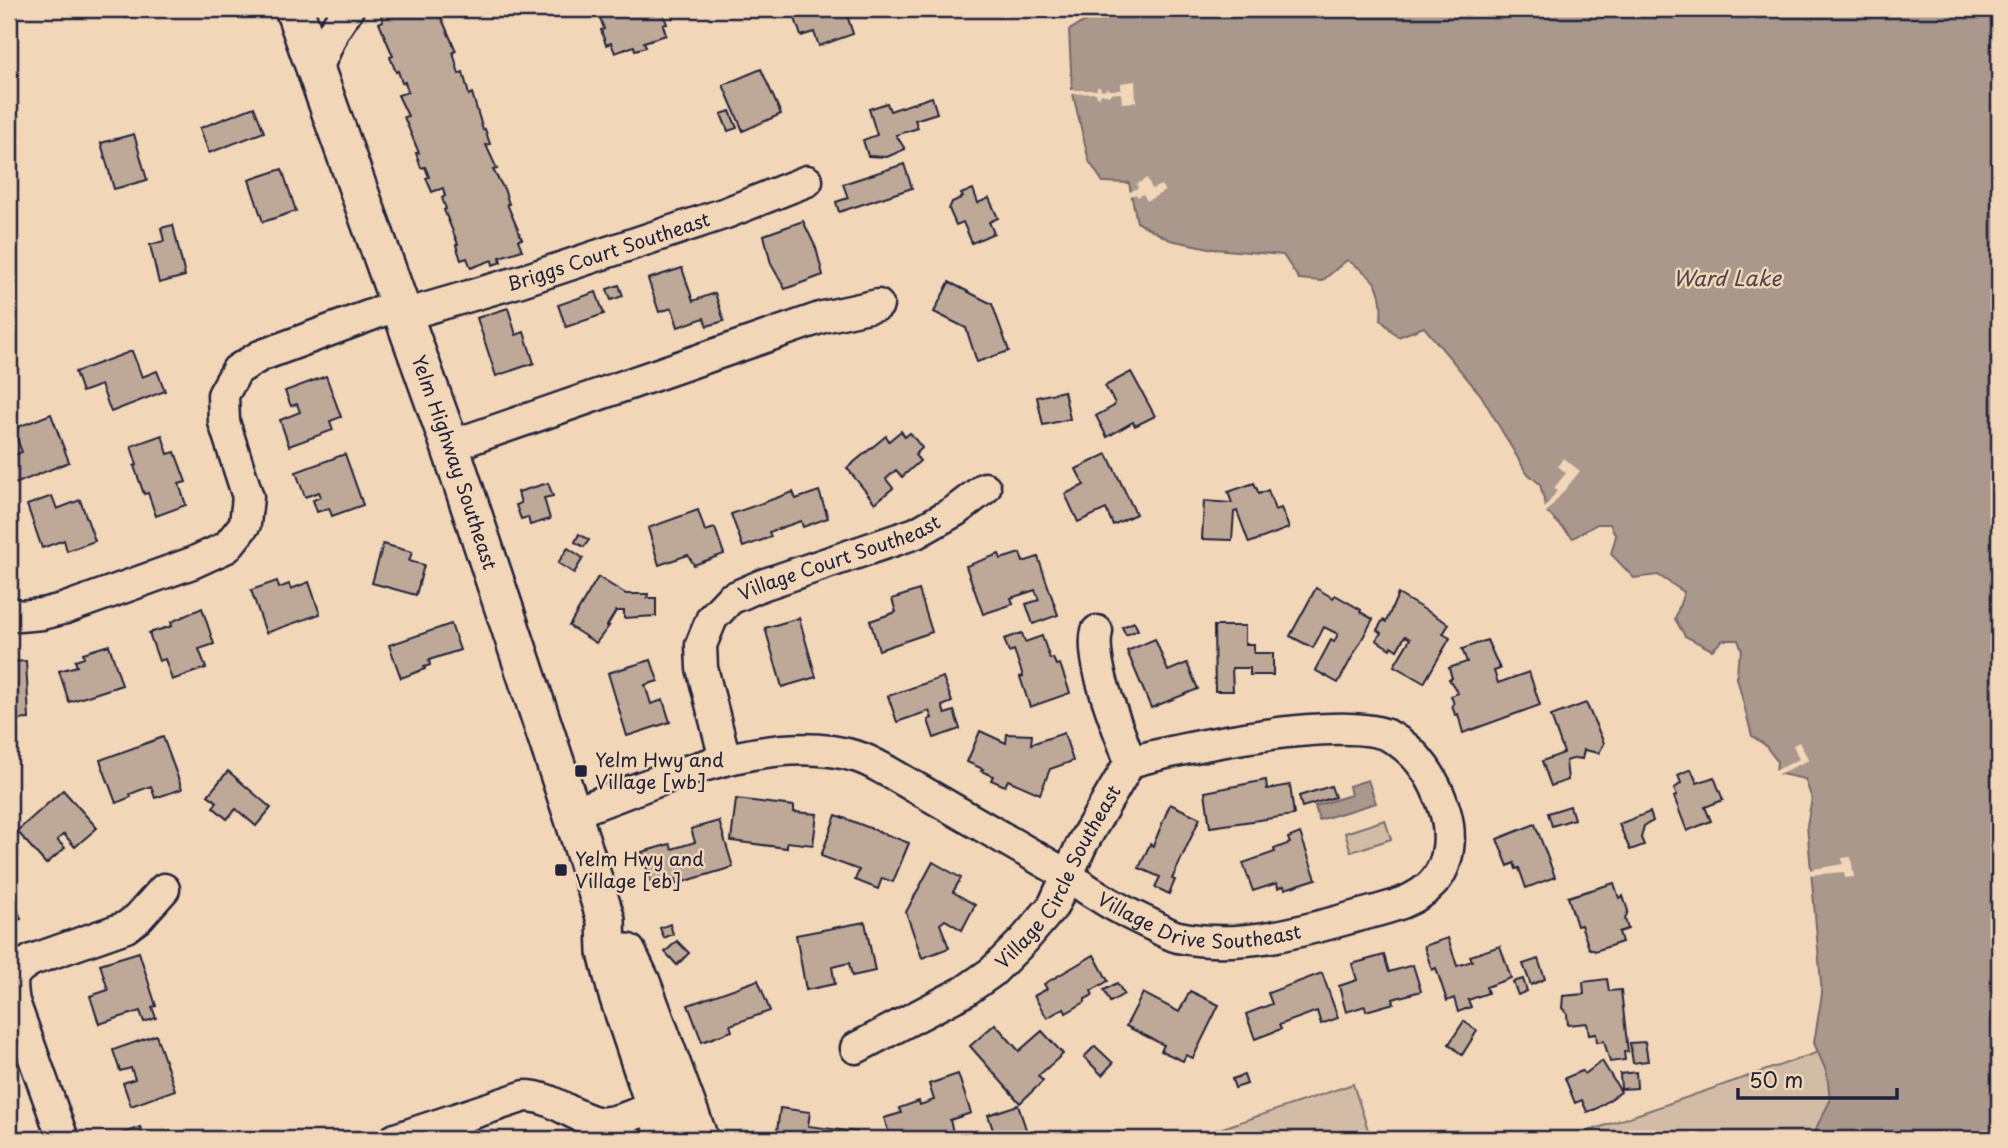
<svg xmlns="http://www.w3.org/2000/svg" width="2008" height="1148" viewBox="0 0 2008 1148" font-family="'Playpen Sans',sans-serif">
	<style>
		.green { fill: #d3bca6; stroke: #7a6f70; stroke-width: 2 }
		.water { fill: #aa988d; stroke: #74696c; stroke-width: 2 }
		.pier { fill: #f1d6b8 }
		.building { fill: #bea999; stroke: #22223b; stroke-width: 2 }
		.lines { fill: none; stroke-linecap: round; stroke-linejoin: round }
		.minor-casing { stroke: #22223b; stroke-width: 35 }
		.major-casing { stroke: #22223b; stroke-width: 42 }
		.minor { stroke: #f1d6b8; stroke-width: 30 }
		.major { stroke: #f1d6b8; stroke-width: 37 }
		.poi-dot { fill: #22223b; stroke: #f1d6b8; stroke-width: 2.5 }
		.labels { text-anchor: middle; stroke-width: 5; stroke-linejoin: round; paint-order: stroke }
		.street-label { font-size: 19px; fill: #22223b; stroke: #f1d6b8 }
		.poi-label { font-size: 19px; fill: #22223b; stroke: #f1d6b8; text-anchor: start }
		.water-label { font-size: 21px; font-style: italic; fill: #4b4554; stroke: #f1d6b8 }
	</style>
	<rect width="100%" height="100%" fill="#f1d6b8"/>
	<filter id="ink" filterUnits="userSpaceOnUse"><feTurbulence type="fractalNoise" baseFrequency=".0143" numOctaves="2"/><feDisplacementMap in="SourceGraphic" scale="14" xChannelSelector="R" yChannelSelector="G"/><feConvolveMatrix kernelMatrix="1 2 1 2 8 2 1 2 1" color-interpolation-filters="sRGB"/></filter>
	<g filter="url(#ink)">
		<g class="green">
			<path d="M1385 820 1391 839 1351 852 1345 833Z"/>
			<path d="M1839 1045 1837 1139H1566Z"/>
			<path d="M1353 1084 1371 1139H1190Z"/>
		</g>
		<g class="water">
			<path d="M1091 9H1999V1139H1814V1132L1830 1101 1827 1073 1814 1043 1822 994 1807 825 1812 799 1805 779 1776 773 1777 761 1765 745 1752 736 1737 678 1738 661 1742 651 1738 640H1723L1712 650 1685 636 1675 619 1684 592 1658 575 1634 578 1611 554 1616 536 1610 524H1597L1573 538 1547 512 1540 484 1526 472 1481 395 1424 327 1398 337 1381 320C1384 286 1374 277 1347 260L1322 281 1299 279 1283 255 1214 249 1170 240 1137 222 1129 183 1103 182 1089 161 1072 90 1069 30 1089 19Z"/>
			<path d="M1368 780 1376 803 1319 820 1315 806 1351 795 1349 786Z"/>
		</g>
		<g class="pier">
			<path d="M1135 81 1136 102 1122 103 1121 93 1110 94 1109 96 1101 94 1100 97H1097L1096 93 1071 94V90H1097V87H1100L1101 91 1106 90V88L1110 90H1121V83Z"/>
			<path d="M1147 178 1152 189 1161 185 1165 191 1147 201 1143 194 1138 197 1136 194 1128 197V193L1138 188 1137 184Z"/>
			<path d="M1563 458 1580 471 1546 513 1544 509 1557 491 1554 488 1566 473 1558 466Z"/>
			<path d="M1799 742 1809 760 1774 776 1773 772 1799 759 1793 745Z"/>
			<path d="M1851 857 1854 877 1845 878 1844 872 1808 875V870L1843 864 1842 858Z"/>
		</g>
		<g class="building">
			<path d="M123 9H152L126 18Z"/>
			<path d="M379 9H441L444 16 441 17 456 51 453 52 459 74 463 72 469 95 472 93 483 130 485 129 490 144 486 145 497 169 493 170 504 189 509 204H507L522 239 518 240 522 250 500 257 501 262 493 265 492 260 471 268 467 258 461 260 456 245 458 244 444 210 446 209 442 198 445 196 443 188 432 192 426 178 429 177 425 167 421 168 416 153H419L404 117 408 116 398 95 408 92 405 82 402 83 398 71 396 72 390 57 393 56 379 23 383 21Z"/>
			<path d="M597 9H661L667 24 663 25 666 35 644 42 646 47 635 50 634 46 615 53 611 43 606 45 601 30 604 29Z"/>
			<path d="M792 9H845L853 34 819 46 814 32 801 36Z"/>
			<path d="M761 69 781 114 743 131 723 85Z"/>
			<path d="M932 97 937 113 915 120 918 128 896 135 905 149 887 157 868 156 863 140 877 135 869 109 887 103 890 111Z"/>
			<path d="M254 107 264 132 209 153 200 128Z"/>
			<path d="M730 111 737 128 728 131 721 114Z"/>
			<path d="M134 134 147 180 114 189 101 143Z"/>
			<path d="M904 164 912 188 839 212 836 202 848 198 843 184Z"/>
			<path d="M282 169 296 211 263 222 249 180Z"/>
			<path d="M973 189 978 203 989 198 998 218 989 222 994 233 972 243 963 222 956 225 949 209 952 202 963 197 961 194Z"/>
			<path d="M803 221 816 248 823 275 785 289 771 264 764 235Z"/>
			<path d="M173 225 185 276 159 283 150 245 164 241 161 228Z"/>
			<path d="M682 268 693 301 715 293 724 321 707 326 704 318 678 327 672 308 659 312 648 279Z"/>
			<path d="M949 282 992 304 1009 351 977 362 966 328 934 312Z"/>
			<path d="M619 285 623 296 611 300 607 289Z"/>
			<path d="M596 292 604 314 566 327 558 305Z"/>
			<path d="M508 308 516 335 524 332 534 363 496 376 477 318Z"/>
			<path d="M132 351 142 377 157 371 165 391 111 412 101 385 82 392 75 372Z"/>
			<path d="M1131 372 1155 416 1135 426 1133 422 1107 437 1096 416 1114 406 1115 403 1105 386Z"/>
			<path d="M326 376 341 417 330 421 333 430 289 446 280 420 300 412 297 404 291 406 285 391Z"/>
			<path d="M1064 391 1070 419 1043 425 1037 397Z"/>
			<path d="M51 414 69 462 15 484 9 468V457L22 452 13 429Z"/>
			<path d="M901 431 905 437 910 433 922 448 915 455 920 461 902 477 896 470 886 479 893 488 875 503 847 468 886 436 889 441Z"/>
			<path d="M162 435 168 454 175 452 186 482 179 484 186 505 156 516 148 493 144 494 134 466 137 465 131 446Z"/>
			<path d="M345 454 363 505 332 516 329 508 317 512 313 500 321 497 319 492 305 497 296 472Z"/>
			<path d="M1107 454 1136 514 1113 525 1106 509 1078 522 1065 494 1084 485 1076 469Z"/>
			<path d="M548 483 553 496 544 498 550 519 530 525 528 517 521 519 516 505 521 503 518 492Z"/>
			<path d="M1254 483 1259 494 1268 490 1275 510 1281 508 1289 528 1249 543 1237 511 1234 512 1232 540 1202 539 1204 501 1232 503 1228 492Z"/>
			<path d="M819 491 828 518 803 527 801 521 769 532 771 537 743 547 731 514 793 492 796 499Z"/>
			<path d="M52 496 57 509 80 500 95 541 67 551 64 540 42 548 27 505Z"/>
			<path d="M698 510 705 531 715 528 724 554 694 565 688 555 659 565 648 528Z"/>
			<path d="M579 534 589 540 584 547 575 542Z"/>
			<path d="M383 544 412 552 409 561 424 565 416 595 372 583Z"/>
			<path d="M568 548 583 558 574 573 558 563Z"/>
			<path d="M1020 553 1023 562 1038 557 1058 615 1033 624 1026 604 1039 600 1035 590 1011 598 1013 604 983 614 966 566 999 554 1001 559Z"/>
			<path d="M598 577 626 594H648L647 598H656V616L624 618V611H616L607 626H609L596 643 569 626Z"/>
			<path d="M277 581 279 588 289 584 291 589 309 582 320 614 266 633 251 590Z"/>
			<path d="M1316 588 1333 598 1335 595 1361 610 1360 612 1373 619 1338 683 1315 670 1331 640 1334 642 1338 634 1324 627 1313 648 1290 636Z"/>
			<path d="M919 590 932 632 879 650 870 621 896 612 892 599Z"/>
			<path d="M1398 594 1449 624 1443 634 1450 638 1424 683 1394 666 1410 639 1405 636 1397 650 1391 646 1390 649 1376 640 1381 633 1377 630 1383 620 1386 622Z"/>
			<path d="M202 608 214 644 199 649 206 668 172 680 165 659 159 661 149 633 172 626 171 622Z"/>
			<path d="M799 618 816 677 782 687 765 628Z"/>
			<path d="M1134 622 1138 630 1126 635 1122 627Z"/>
			<path d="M451 624 460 650 429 660 430 665 424 667 425 669 401 678 389 645Z"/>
			<path d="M1214 626H1245V644H1254V653H1273V675H1250V668H1232L1233 691H1215Z"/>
			<path d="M1022 633 1025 642 1042 636 1050 659 1053 658 1056 665 1060 664 1070 693 1030 707 1020 677 1023 676 1014 650 1009 652 1004 639Z"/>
			<path d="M1155 639 1168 671 1187 663 1198 689 1151 708 1127 651Z"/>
			<path d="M1487 640 1500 669 1494 671 1498 683 1529 672 1540 705 1463 733 1458 714 1455 715 1452 705 1454 704 1451 696 1458 693 1449 679 1452 678 1449 668 1467 662 1462 649Z"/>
			<path d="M109 645 122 685 69 702 59 671 77 666 75 661 84 658 83 653Z"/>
			<path d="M651 660 658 681 645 685 651 704 663 700 670 722 627 736 608 673Z"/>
			<path d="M26 661 29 719 9 720V662Z"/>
			<path d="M943 677 952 702 942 706 945 714 954 711 960 729 934 738 928 720 932 718 929 711 897 722 888 696Z"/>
			<path d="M1586 703 1604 743 1599 753 1584 750 1582 759 1576 758 1566 761 1568 780 1551 786 1542 761 1564 753 1551 716Z"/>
			<path d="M980 731 1006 743 1007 734 1032 735 1031 744 1064 733 1073 761 1050 769 1040 794 1008 780 1005 786 991 780 993 776 981 771 983 769 967 762Z"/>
			<path d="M163 737 182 789 155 798 151 786 130 794 131 797 116 803 100 760Z"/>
			<path d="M1691 769 1697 783 1714 777 1723 800 1705 807 1711 821 1687 831 1674 797 1677 795 1674 789 1681 783 1678 775Z"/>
			<path d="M228 771 271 808 256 826 236 809 227 819 213 807 217 802 208 795Z"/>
			<path d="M1266 780 1267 789 1290 785 1294 815 1210 827 1205 792Z"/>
			<path d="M1331 786 1335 797 1302 807 1299 796Z"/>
			<path d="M63 790 97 828 75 847 64 834 57 840 65 848 46 864 17 831Z"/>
			<path d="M736 799 794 806V812L817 814 813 845 787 842V848L731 841Z"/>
			<path d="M1170 804 1200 818 1172 879 1175 880 1169 894 1155 887 1160 877 1139 868 1150 844 1153 846Z"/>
			<path d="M1570 806 1574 819 1552 826 1548 813Z"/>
			<path d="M1650 812 1653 821 1644 826 1641 838 1644 845 1630 850 1619 824Z"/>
			<path d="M836 815 909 843 893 882 882 878 878 889 855 880 859 870 821 856Z"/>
			<path d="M719 821 733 867 676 884 675 879 652 886 642 852 670 844 672 849 695 842 691 829Z"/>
			<path d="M1535 824 1555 877 1526 888 1519 868 1516 869 1514 863 1508 866 1497 839Z"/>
			<path d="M1300 833 1316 879 1285 889 1284 886 1278 888 1277 883 1253 891 1243 863 1275 852 1274 849 1290 843 1288 838Z"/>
			<path d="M933 862 961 878 953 892 975 905 962 930 945 920 940 924 949 948 922 958 906 912Z"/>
			<path d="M1614 883 1619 898 1623 896 1628 911 1625 919 1628 929 1619 932 1622 942 1595 951 1589 948 1581 925 1577 926 1568 897Z"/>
			<path d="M9 886 21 919 9 924Z"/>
			<path d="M865 922 875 971 852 976 849 963 832 967 835 984 806 990 796 935Z"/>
			<path d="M670 924 673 934 664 938 660 928Z"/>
			<path d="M1448 938 1457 966 1472 961 1470 956 1500 946 1511 978 1486 987 1488 993 1468 1000 1471 1007 1458 1012 1454 998 1447 1001 1436 968 1432 970 1424 946Z"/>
			<path d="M677 941 689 953 677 965 665 952Z"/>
			<path d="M139 952 156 1006 152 1007 156 1018 144 1022 140 1011 99 1024 90 996 108 990 100 964Z"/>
			<path d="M1094 955 1108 981 1091 991 1093 995 1085 999V1002L1066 1013 1064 1008 1047 1018 1034 996 1047 989 1044 984Z"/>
			<path d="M1384 955 1389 972 1413 965 1421 991 1393 999 1394 1003 1366 1011 1365 1006 1346 1012 1339 986 1357 980 1352 964Z"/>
			<path d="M1538 959 1545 979 1531 985 1523 964Z"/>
			<path d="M1322 973 1338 1018 1321 1024 1317 1011 1279 1025 1281 1029 1255 1039 1246 1014 1272 1004 1268 993Z"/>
			<path d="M1523 979 1527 991 1518 995 1513 982Z"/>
			<path d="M1607 979 1609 991 1621 990 1628 1052H1624L1625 1060 1610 1062 1604 1041 1597 1042 1596 1034 1589 1035 1587 1023 1568 1025 1567 1014 1562 1008 1563 996 1584 994 1583 982Z"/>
			<path d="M758 980 770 1011 730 1025 732 1031 702 1042 688 1005Z"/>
			<path d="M1117 983 1124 994 1110 1002 1104 990Z"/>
			<path d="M1190 991 1219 1005 1193 1058 1186 1055 1183 1061 1161 1051 1164 1045 1126 1026 1143 993 1179 1012Z"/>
			<path d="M1464 1021 1477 1031 1462 1055 1449 1044Z"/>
			<path d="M995 1024 1019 1051 1042 1031 1063 1054 1038 1076 1043 1081 1020 1103 970 1046Z"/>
			<path d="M156 1035 175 1090 131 1106 123 1083 135 1079 131 1068 120 1071 113 1050Z"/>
			<path d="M1645 1042 1648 1061 1633 1063 1630 1043Z"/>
			<path d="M1095 1046 1113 1063 1102 1075 1084 1057Z"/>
			<path d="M1602 1061 1621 1092 1596 1109 1587 1112 1582 1100 1575 1103 1565 1078 1582 1071 1585 1074Z"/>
			<path d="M1636 1072 1637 1088 1621 1089 1620 1074Z"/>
			<path d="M958 1074 971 1113 950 1120 953 1132 933 1139H891L884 1118 901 1113 899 1108 919 1101 920 1105 934 1100 929 1084Z"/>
			<path d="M1244 1075 1247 1084 1235 1088 1232 1079Z"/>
			<path d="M1018 1105 1029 1138 996 1139 988 1115Z"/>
			<path d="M780 1108 810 1112 808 1126 857 1132 856 1139H776Z"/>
			<path d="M140 1127 145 1139H121L119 1135Z"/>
		</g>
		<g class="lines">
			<defs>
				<g id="minor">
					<path d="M316 71 334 30 348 9"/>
					<path id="s1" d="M404 315 521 281 726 213 807 181"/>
					<path d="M450 446 823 317 878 305"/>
					<path d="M9 612 19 616 42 614 66 608 192 563 227 547 245 524 248 497 224 422 223 395 237 370 260 356 401 304"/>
					<path id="s2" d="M725 759 702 668 701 645 712 618 730 599 762 585 916 533 955 511 985 488"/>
					<path id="s3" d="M572 813C657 783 767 729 858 757 868 760 878 766 887 771L1067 875C1094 895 1123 912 1154 926 1161 930 1170 935 1178 937 1237 949 1293 934 1350 918 1377 910 1413 905 1433 883 1451 863 1452 832 1444 808 1435 780 1418 752 1391 737 1348 713 1179 748 1130 762"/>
					<path id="s4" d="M856 1048 965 991 992 972 1024 940 1053 906 1082 844 1130 762C1119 729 1089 663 1097 631"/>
					<path d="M63 1139 14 1002C10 978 11 972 32 960L126 927 138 918 164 889"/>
					<path d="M395 1139 525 1096C552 1096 571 1116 597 1122 615 1125 638 1112 655 1106"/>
				</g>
				<g id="major">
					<path id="s5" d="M294 9 450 446 572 813 606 920 607 952 617 992 666 1139"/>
					<path d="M627 953 641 982 699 1139"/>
				</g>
			</defs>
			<use href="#minor" class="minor-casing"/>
			<use href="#major" class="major-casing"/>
			<use href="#minor" class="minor"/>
			<use href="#major" class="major"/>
		</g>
	</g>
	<g class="poi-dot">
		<rect x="574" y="764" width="14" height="14" rx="3.5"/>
		<rect x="554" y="863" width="14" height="14" rx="3.5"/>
	</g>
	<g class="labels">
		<g class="street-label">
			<text dy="7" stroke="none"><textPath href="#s1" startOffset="214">Briggs Court Southeast</textPath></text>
			<text dy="7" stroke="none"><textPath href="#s5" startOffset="481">Yelm Highway Southeast</textPath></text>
			<text dy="7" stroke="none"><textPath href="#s2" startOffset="289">Village Court Southeast</textPath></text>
			<text dy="7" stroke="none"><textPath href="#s4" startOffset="273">Village Circle Southeast</textPath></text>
			<text dy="7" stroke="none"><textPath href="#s3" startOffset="682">Village Drive Southeast</textPath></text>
		</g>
		<g class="poi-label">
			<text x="595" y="767">Yelm Hwy and<tspan x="595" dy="22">Village [wb]</tspan></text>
			<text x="575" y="866">Yelm Hwy and<tspan x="575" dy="22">Village [eb]</tspan></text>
		</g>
		<g class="water-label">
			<text x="1727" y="286">Ward Lake</text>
		</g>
	</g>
	<rect width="2008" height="1148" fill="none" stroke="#f1d6b8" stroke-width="35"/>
	<rect x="18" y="18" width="1973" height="1113" fill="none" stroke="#22223b" stroke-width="2.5" filter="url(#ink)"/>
	<path d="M1738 1088v10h159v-10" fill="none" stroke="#22223b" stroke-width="3.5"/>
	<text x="1749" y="1088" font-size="21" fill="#22223b" stroke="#f1d6b8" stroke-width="5" paint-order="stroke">50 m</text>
</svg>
